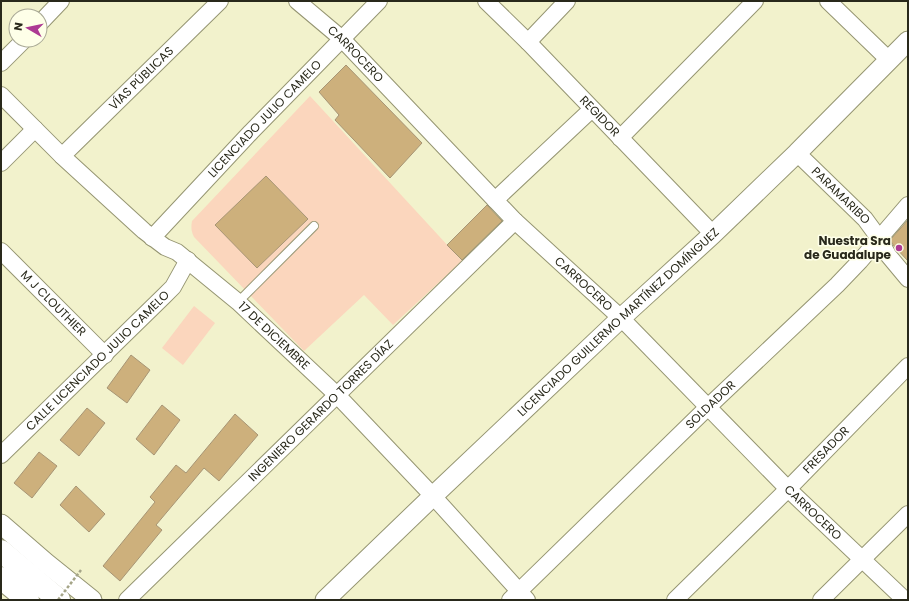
<svg xmlns="http://www.w3.org/2000/svg" width="909" height="601" viewBox="0 0 909 601" font-family="Poppins,sans-serif">
	<style>
		.green { fill: #fbd6bd }
		.building { fill: #cdb07c; stroke: #a79575 }
		.lines { fill: none; stroke-linecap: round; stroke-linejoin: round }
		.service-casing { stroke: #959572; stroke-width: 10 }
		.minor-casing { stroke: #959572; stroke-width: 18 }
		.tertiary-casing { stroke: #959572; stroke-width: 21 }
		.secondary-casing { stroke: #959572; stroke-width: 24 }
		.service { stroke: #fff; stroke-width: 8 }
		.minor { stroke: #fff; stroke-width: 16 }
		.tertiary { stroke: #fff; stroke-width: 19 }
		.secondary { stroke: #fff; stroke-width: 22 }
		.path-bridge { stroke: #a5a588; stroke-width: 2.5; stroke-dasharray: 3 2; stroke-linecap: butt }
		.poi-dot { fill: #ad3a93; stroke: #feffe8; stroke-width: 1.5 }
		.labels { text-anchor: middle; stroke-width: 3; stroke-linejoin: round; paint-order: stroke }
		.street-label { font-size: 12px; fill: #29291b; stroke: #feffe8 }
		.poi-label { font-size: 12px; font-weight: bold; fill: #29291b; stroke: #feffe8; text-anchor: end }
	</style>
	<rect width="100%" height="100%" fill="#f2f2cc"/>
	<g class="green">
		<path d="M310 96 462 261 393 325 364 295 304 351 194 237C191 231 191 227 192 221Z"/>
		<path d="M194 306 215 323 183 365 162 348Z"/>
	</g>
	<g class="building">
		<path d="M346 65 422 143 390 178 335 120 339 115 319 92Z"/>
		<path d="M266 176 308 219 257 268 215 225Z"/>
		<path d="M487 205 502 221 462 260 447 245Z"/>
		<path d="M908 220V261L894 246 890 240Z"/>
		<path d="M131 355 150 370 127 403 107 388Z"/>
		<path d="M162 405 180 420 154 455 136 439Z"/>
		<path d="M87 408 105 423 79 456 60 440Z"/>
		<path d="M235 414 258 435 219 481 204 468 156 525 162 530 120 581 103 566 155 502 150 497 176 465 186 473Z"/>
		<path d="M39 452 57 466 32 498 14 483Z"/>
		<path d="M76 486 105 514 89 532 60 505Z"/>
	</g>
	<g class="lines">
		<defs>
			<path id="service" d="M238 302 314 226"/>
			<g id="minor">
				<path id="s1" d="M297 1 341 38 515 221 621 318 788 489 905 600"/>
				<path id="s2" d="M486 1 528 42 713 234"/>
				<path d="M828 1 889 60"/>
				<path d="M40 23 61 1"/>
				<path d="M528 42 567 1"/>
				<path d="M1 63 24 40"/>
				<path id="s3" d="M1 95 62 156 144 231 165 247 177 252 238 302 337 395 433 496 527 600"/>
				<path d="M620 138 755 1"/>
				<path id="s4" d="M797 153 865 219 876 234 888 255 908 279"/>
				<path id="s5" d="M62 156 220 1"/>
				<path d="M1 163 35 129"/>
				<path d="M495 200 592 109"/>
				<path id="s6" d="M152 238 251 132 379 1"/>
				<path id="s7" d="M1 251 105 355"/>
				<path id="s8" d="M1 455 164 296 173 287 188 260"/>
				<path id="s9" d="M127 600 515 221"/>
				<path id="s10" d="M510 600 708 407 837 285 860 261 908 205"/>
				<path id="s11" d="M675 600 788 489 908 366"/>
				<path d="M821 600 908 514"/>
			</g>
			<g id="tertiary">
				<path d="M1 524 46 563 92 600"/>
				<path id="s12" d="M325 600 433 496 621 318 713 234 797 153 908 41"/>
			</g>
			<g id="secondary">
				<path d="M1 551 59 600"/>
				<path d="M1 578 28 600"/>
			</g>
		</defs>
		<use href="#service" class="service-casing"/>
		<use href="#minor" class="minor-casing"/>
		<use href="#tertiary" class="tertiary-casing"/>
		<use href="#secondary" class="secondary-casing"/>
		<use href="#service" class="service"/>
		<use href="#minor" class="minor"/>
		<use href="#tertiary" class="tertiary"/>
		<use href="#secondary" class="secondary"/>
		<path class="path-bridge" d="M58 600 81 570"/>
	</g>
	<circle class="poi-dot" cx="899" cy="248" r="4"/>
	<g class="labels">
		<g class="street-label">
			<text dy="4" stroke="none"><textPath href="#s1" startOffset="79">CARROCERO</textPath></text>
			<text dy="4" stroke="none"><textPath href="#s5" startOffset="111">VÍAS PÚBLICAS</textPath></text>
			<text dy="4" stroke="none"><textPath href="#s2" startOffset="162">REGIDOR</textPath></text>
			<text dy="4" stroke="none"><textPath href="#s6" startOffset="164">LICENCIADO JULIO CAMELO</textPath></text>
			<text dy="4" stroke="none"><textPath href="#s4" startOffset="61">PARAMARIBO</textPath></text>
			<text dy="4" stroke="none"><textPath href="#s1" startOffset="403">CARROCERO</textPath></text>
			<text dy="4" stroke="none"><textPath href="#s7" startOffset="74">M J CLOUTHIER</textPath></text>
			<text dy="4" stroke="none"><textPath href="#s12" startOffset="404">LICENCIADO GUILLERMO MARTÍNEZ DOMÍNGUEZ</textPath></text>
			<text dy="4" stroke="none"><textPath href="#s3" startOffset="365">17 DE DICIEMBRE</textPath></text>
			<text dy="4" stroke="none"><textPath href="#s8" startOffset="135">CALLE LICENCIADO JULIO CAMELO</textPath></text>
			<text dy="4" stroke="none"><textPath href="#s10" startOffset="280">SOLDADOR</textPath></text>
			<text dy="4" stroke="none"><textPath href="#s9" startOffset="271">INGENIERO GERARDO TORRES DÍAZ</textPath></text>
			<text dy="4" stroke="none"><textPath href="#s11" startOffset="213">FRESADOR</textPath></text>
			<text dy="4" stroke="none"><textPath href="#s1" startOffset="727">CARROCERO</textPath></text>
		</g>
		<g class="poi-label">
			<text x="891" y="245">Nuestra Sra<tspan x="891" dy="14">de Guadalupe</tspan></text>
		</g>
	</g>
	<rect width="909" height="601" fill="none" stroke="#29291b" stroke-width="4"/>
	<g transform="translate(28 28) rotate(279)"><circle r="19" fill="#feffe8" stroke="#a9a996"/>
	<path d="M0-3L7 15L0 10L-7 15Z" fill="#ad3a93"/>
	<text y="-6" font-size="11" font-weight="bold" text-anchor="middle" fill="#29291b">N</text>
	</g>
</svg>
